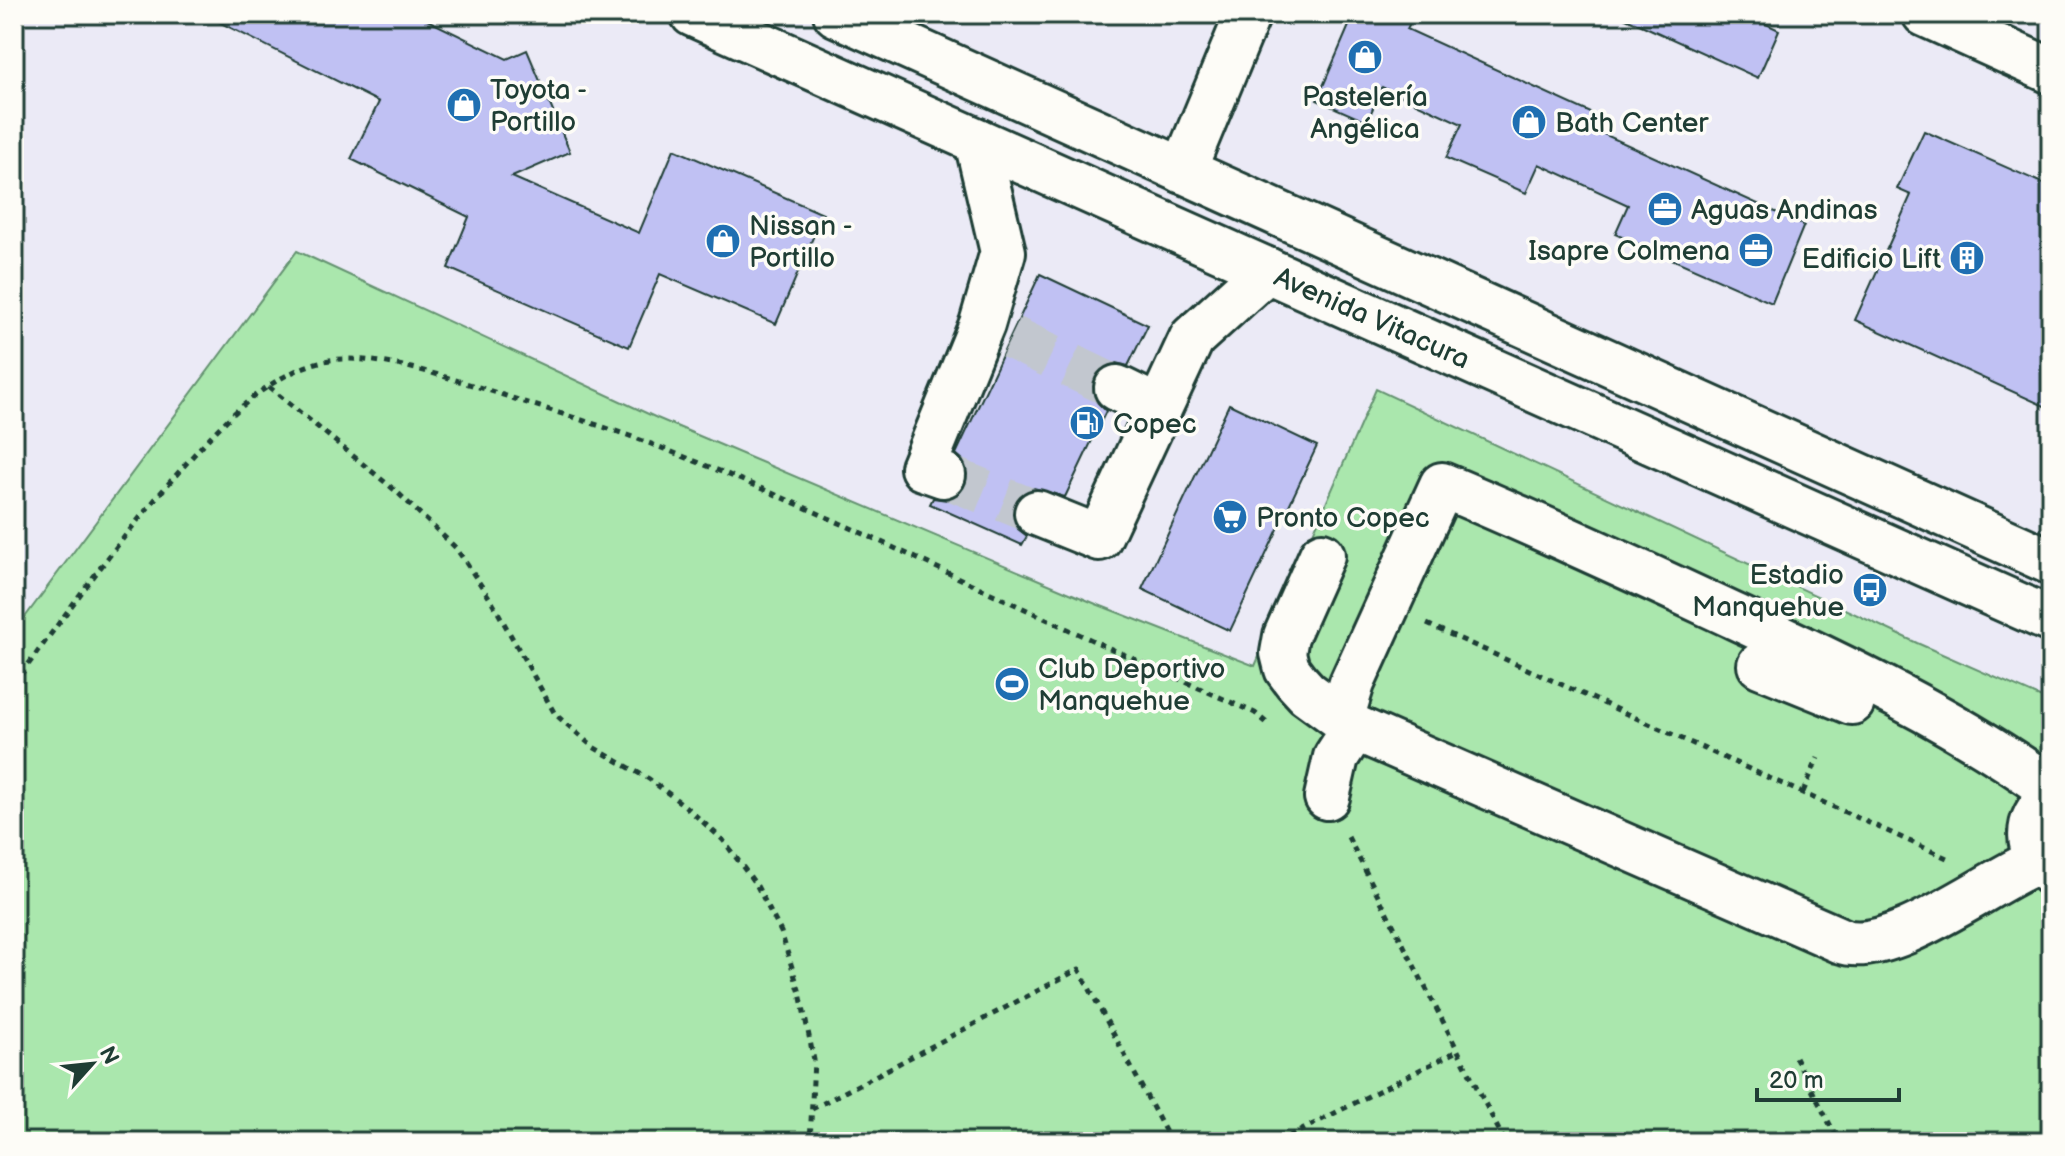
<svg xmlns="http://www.w3.org/2000/svg" width="2065" height="1156" viewBox="0 0 2065 1156" font-family="'Balsamiq Sans',sans-serif">
	<style>
		.green { fill: #aae7ad; stroke: #649270; stroke-width: 2 }
		.building { fill: #c0c1f3; stroke: #1f3d34; stroke-width: 2 }
		.lines { fill: none; stroke-linecap: round; stroke-linejoin: round }
		.minor-tunnel { stroke: #c2c7cf; stroke-width: 44; stroke-dasharray: 44 22; stroke-linecap: butt }
		.minor-casing { stroke: #1f3d34; stroke-width: 50 }
		.major-casing { stroke: #1f3d34; stroke-width: 50 }
		.path { stroke: #1f3d34; stroke-width: 5; stroke-dasharray: 6 6; stroke-linecap: butt }
		.minor { stroke: #fdfcf7; stroke-width: 44 }
		.major { stroke: #fdfcf7; stroke-width: 44 }
		.labels { text-anchor: middle; stroke-width: 7; stroke-linejoin: round; paint-order: stroke }
		.poi-label { font-size: 28px; fill: #1f3d34; stroke: #fdfcf7; text-anchor: start }
		.street-label { font-size: 28px; fill: #1f3d34; stroke: #fdfcf7 }
	</style>
	<rect width="100%" height="100%" fill="#ebeaf6"/>
	<filter id="ink" filterUnits="userSpaceOnUse"><feTurbulence type="fractalNoise" baseFrequency=".0125" numOctaves="2"/><feDisplacementMap in="SourceGraphic" scale="16" xChannelSelector="R" yChannelSelector="G"/><feConvolveMatrix kernelMatrix="1 2 1 2 8 2 1 2 1" color-interpolation-filters="sRGB"/></filter>
	<g filter="url(#ink)">
		<path class="green" d="M297 251 657 418 1096 604 1255 666 1376 389 1917 643 2051 702V1142H14V632Z"/>
		<g class="building">
			<path d="M203 14H415L507 59 527 50 570 152 512 177 639 233 674 149 823 214 776 324 660 274 629 347 448 268 469 217 351 159 379 102Z"/>
			<path d="M1354 14H1414L1407 29 1602 118 1597 131 1804 225 1772 303 1615 234 1628 205 1539 164 1526 193 1446 158 1462 124 1382 87 1367 122 1317 100Z"/>
			<path d="M1617 14H1745L1779 30 1758 78Z"/>
			<path d="M1924 131 2051 187V409L1855 320 1911 195 1897 189Z"/>
			<path d="M1040 274 1148 325 1128 366 1116 363 1104 367 1094 378 1092 389 1096 401 1106 411 1065 497 1034 488 1022 493 1014 503 1012 517 1018 529 1027 536 1022 545 930 504 933 498 947 500 959 494 966 484 967 470 962 459 956 454Z"/>
			<path d="M1229 404 1317 446 1230 631 1142 589Z"/>
		</g>
		<g class="lines">
			<g class="minor-tunnel">
				<path d="M1011 337 1117 388"/>
				<path d="M943 475 1037 513"/>
			</g>
			<defs>
				<g id="minor">
					<path d="M1925 14 2051 71"/>
					<path d="M1183 171 1248 14"/>
					<path d="M1117 388 1158 408"/>
					<path d="M943 475 923 468 982 324 1003 252 977 141"/>
					<path d="M1037 513 1099 538 1192 338 1267 270"/>
					<path d="M1322 555 1286 636 1283 653 1287 669 1296 681 1307 693 1355 728 1842 941C1891 958 1990 880 2038 861"/>
					<path d="M1760 665 1852 702"/>
					<path d="M1342 716 1352 683 1442 485C1541 526 1639 572 1736 617 1845 668 1954 719 2051 789"/>
					<path d="M1327 797 1336 757 1355 728"/>
					<path d="M2051 799C2023 818 2026 854 2051 873"/>
				</g>
				<g id="major">
					<path id="s1" d="M693 14 2051 620"/>
					<path d="M836 14 2051 562"/>
				</g>
			</defs>
			<use href="#minor" class="minor-casing"/>
			<use href="#major" class="major-casing"/>
			<g class="path">
				<path d="M269 387 397 492 456 548 491 600 555 714 593 747 649 779 685 806 723 840 757 886 781 932 800 993 814 1060 810 1142"/>
				<path d="M1427 624 1947 858"/>
				<path d="M14 684C65 615 114 546 170 482 211 435 255 382 316 363 366 347 466 383 515 399 552 411 590 422 627 435 769 487 905 553 1042 617 1112 650 1184 681 1255 713L1267 723"/>
				<path d="M1803 792 1818 758"/>
				<path d="M1348 837 1505 1142"/>
				<path d="M1795 1057 1839 1142"/>
				<path d="M812 1109 1079 969 1171 1142"/>
				<path d="M1278 1142 1457 1051"/>
			</g>
			<use href="#minor" class="minor"/>
			<use href="#major" class="major"/>
		</g>
	</g>
	<defs>
		<symbol id="shop-disc" viewBox="-11 -11 22 22"><circle r="9.5" fill="#1f6fb2" stroke="#fdfcf7"/><path d="M-5-2.5h2.3a2.7 3.5 0 0 1 5.4 0H5L5.5 6h-11ZM-1.5-2.5h3a1.5 2.3 0 0 0-3 0Z" fill="#fff"/></symbol>
		<symbol id="office-disc" viewBox="-11 -11 22 22"><circle r="9.5" fill="#1f6fb2" stroke="#fdfcf7"/><path d="M-6-3h4V-5.5h4V-3h4V5H-6ZM-1-4.5V-3h2v-1.5ZM-6 0V1H6V0Z" fill="#fff"/></symbol>
		<symbol id="building-disc" viewBox="-11 -11 22 22"><circle r="9.5" fill="#1f6fb2" stroke="#fdfcf7"/><path d="M-4-6H4V6H1V3H-1V6H-4ZM-2.5-4.3h1.7v1.8h-1.7ZM.8-4.3h1.7v1.8H.8ZM-2.5-1h1.7V.8h-1.7ZM.8-1h1.7V.8H.8Z" fill="#fff"/></symbol>
		<symbol id="fuel-disc" viewBox="-11 -11 22 22"><circle r="9.5" fill="#1f6fb2" stroke="#fdfcf7"/><path d="M-5.5-6h7V0h2V4h1.3V-2.5L3-4.5l.8-.8L6-3V5H2.5V1h-1V6h-7ZM-4.2-4.7v3.2H.2V-4.7Z" fill="#fff"/></symbol>
		<symbol id="supermarket-disc" viewBox="-11 -11 22 22"><circle r="9.5" fill="#1f6fb2" stroke="#fdfcf7"/><path d="M-6-5.5h2.5l.6 2H6L4.5 2H-2.5L-4.4-4H-6ZM-1.5 3.2a1.3 1.3 0 1 0 .1 0ZM3 3.2a1.3 1.3 0 1 0 .1 0Z" fill="#fff"/></symbol>
		<symbol id="bus-disc" viewBox="-11 -11 22 22"><circle r="9.5" fill="#1f6fb2" stroke="#fdfcf7"/><path d="M-5-6H5V4H4V6H2V4H-2V6H-4V4H-5ZM-3.5-4V0h7V-4ZM-3.5 1.2v1.5H-2V1.2ZM2 1.2v1.5H3.5V1.2Z" fill="#fff"/></symbol>
		<symbol id="stadium-disc" viewBox="-11 -11 22 22"><circle r="9.5" fill="#1f6fb2" stroke="#fdfcf7"/><path d="M0-5a6.5 5 0 1 0 0 10a6.5 5 0 1 0 0-10ZM-3.5-1.8h7v3.6h-7Z" fill="#fff"/></symbol>
	</defs>
	<g fill-rule="evenodd">
		<use href="#shop-disc" x="1345" y="37" width="40" height="40"/>
		<use href="#shop-disc" x="444" y="85" width="40" height="40"/>
		<use href="#shop-disc" x="1509" y="102" width="40" height="40"/>
		<use href="#office-disc" x="1645" y="189" width="40" height="40"/>
		<use href="#shop-disc" x="703" y="221" width="40" height="40"/>
		<use href="#office-disc" x="1736" y="230" width="40" height="40"/>
		<use href="#building-disc" x="1947" y="238" width="40" height="40"/>
		<use href="#fuel-disc" x="1067" y="403" width="40" height="40"/>
		<use href="#supermarket-disc" x="1210" y="497" width="40" height="40"/>
		<use href="#bus-disc" x="1850" y="570" width="40" height="40"/>
		<use href="#stadium-disc" x="992" y="664" width="40" height="40"/>
	</g>
	<g class="labels">
		<g class="poi-label">
			<text x="490" y="99">Toyota -<tspan x="490" dy="32">Portillo</tspan></text>
			<text x="1365" y="106" text-anchor="middle">Pastelería<tspan x="1365" dy="32">Angélica</tspan></text>
			<text x="1555" y="132">Bath Center</text>
			<text x="1691" y="219">Aguas Andinas</text>
			<text x="749" y="235">Nissan -<tspan x="749" dy="32">Portillo</tspan></text>
			<text x="1730" y="260" text-anchor="end">Isapre Colmena</text>
			<text x="1941" y="268" text-anchor="end">Edificio Lift</text>
			<text x="1113" y="433">Copec</text>
			<text x="1256" y="527">Pronto Copec</text>
			<text x="1844" y="584" text-anchor="end">Estadio<tspan x="1844" dy="32">Manquehue</tspan></text>
			<text x="1038" y="678">Club Deportivo<tspan x="1038" dy="32">Manquehue</tspan></text>
		</g>
		<g class="street-label">
			<text dy="10" stroke="none"><textPath href="#s1" startOffset="744">Avenida Vitacura</textPath></text>
		</g>
	</g>
	<rect width="2065" height="1156" fill="none" stroke="#fdfcf7" stroke-width="48"/>
	<rect x="24" y="24" width="2017" height="1108" fill="none" stroke="#1f3d34" stroke-width="3" filter="url(#ink)"/>
	<g transform="translate(92 1064) rotate(63)" stroke="#fdfcf7" stroke-width="6" paint-order="stroke">
	<path d="M0-6L14 30L0 20L-14 30Z" fill="#1f3d34"/>
	<text y="-12" font-size="22" font-weight="bold" text-anchor="middle" fill="#1f3d34">N</text>
	</g>
	<path d="M1757 1088v12h142v-12" fill="none" stroke="#1f3d34" stroke-width="4"/>
	<text x="1769" y="1088" font-size="24" fill="#1f3d34" stroke="#fdfcf7" stroke-width="6" paint-order="stroke">20 m</text>
</svg>
